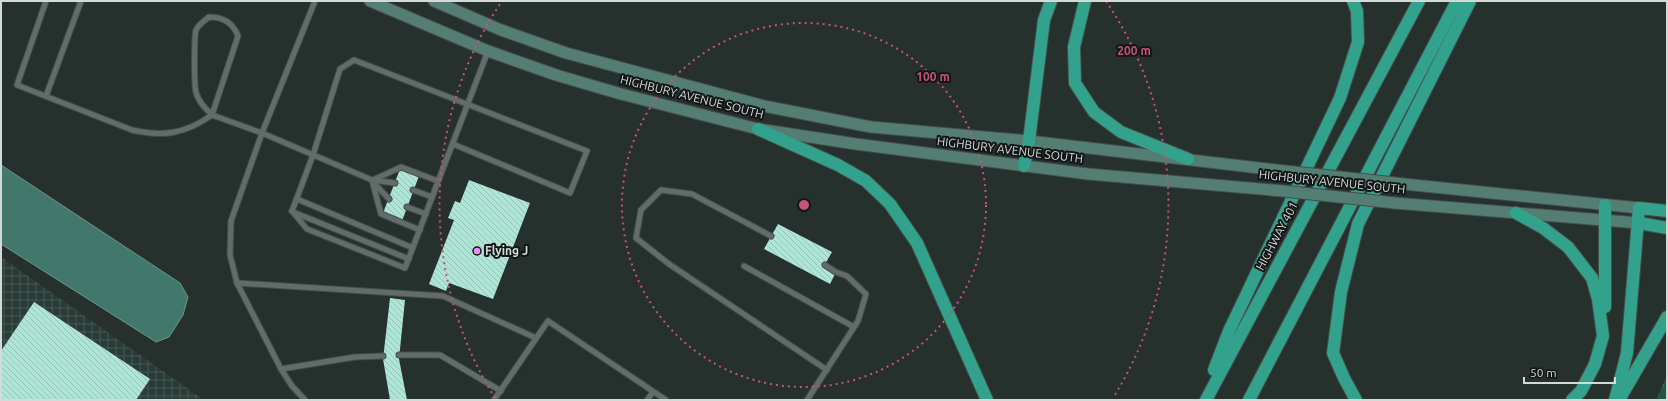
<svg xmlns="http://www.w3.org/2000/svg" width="1668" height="401" viewBox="0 0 1668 401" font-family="Ubuntu,sans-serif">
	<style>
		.industrial { fill: url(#industrial-grid) }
		.grass { fill: url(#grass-tufts) }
		.water { fill: #42776b; stroke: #6e958c }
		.building { fill: url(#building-back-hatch) }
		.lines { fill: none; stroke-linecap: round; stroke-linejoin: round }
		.service-casing { stroke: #454e4c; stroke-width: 7 }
		.secondary-casing { stroke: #454e4c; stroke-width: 13 }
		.motorway-casing { stroke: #454e4c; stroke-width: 14 }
		.service { stroke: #626d6a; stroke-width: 5 }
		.secondary { stroke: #547d74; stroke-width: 11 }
		.motorway { stroke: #32a28d; stroke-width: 12 }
		.secondary-bridge-casing { stroke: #454e4c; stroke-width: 13; stroke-linecap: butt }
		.secondary-bridge { stroke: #547d74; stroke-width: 11 }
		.ring { fill: none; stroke: #c75280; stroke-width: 2; stroke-dasharray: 2 4 }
		.poi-dot { fill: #f38af1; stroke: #121716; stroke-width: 1.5 }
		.labels { text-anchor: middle; stroke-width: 4; stroke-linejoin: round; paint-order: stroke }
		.street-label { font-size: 12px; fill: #d3dad8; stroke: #121716 }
		.poi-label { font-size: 12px; font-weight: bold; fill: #d3dad8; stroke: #121716; text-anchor: start }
		.centre { fill: #c75280; stroke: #121716; stroke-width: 2 }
		.ring-label { font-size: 12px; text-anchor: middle; font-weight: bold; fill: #c75280; stroke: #121716; stroke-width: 4; stroke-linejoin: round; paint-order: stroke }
	</style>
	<defs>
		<pattern id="industrial-grid" width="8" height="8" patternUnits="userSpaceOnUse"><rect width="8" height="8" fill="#2a3c38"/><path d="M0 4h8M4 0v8" fill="none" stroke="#485854"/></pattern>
		<pattern id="grass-tufts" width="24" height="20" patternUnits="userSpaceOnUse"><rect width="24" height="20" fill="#255148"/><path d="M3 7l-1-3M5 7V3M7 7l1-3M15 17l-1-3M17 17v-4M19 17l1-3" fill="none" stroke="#446962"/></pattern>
		<pattern id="building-back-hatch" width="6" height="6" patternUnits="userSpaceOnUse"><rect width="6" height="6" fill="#ade5d7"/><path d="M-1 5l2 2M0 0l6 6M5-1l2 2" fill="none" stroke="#97c4b9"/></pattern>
	</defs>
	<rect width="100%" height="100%" fill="#26302d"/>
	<path class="industrial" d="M1 257 204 400H1Z"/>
	<path class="grass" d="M1667 375V400H1656Z"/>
	<path class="water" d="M1 165 180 283 188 297 183 315 169 337 156 342 1 244Z"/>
	<g class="building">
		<path d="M400 169 419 176 402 221 383 213Z"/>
		<path d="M469 180 530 203 493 299 449 283 446 291 429 284 454 220 448 218 455 201 460 203Z"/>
		<path d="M778 224 832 252 824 266 836 272 830 284 764 249Z"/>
		<path d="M390 298 405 300 399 359 407 400H390L383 359Z"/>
		<path d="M34 302 150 379 136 400H1V351Z"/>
	</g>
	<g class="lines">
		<defs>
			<g id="service">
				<path d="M46 1 17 85 132 130C163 137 185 134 212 115L262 133 372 180 395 183"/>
				<path d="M209 17C224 17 233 23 238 36L212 115C205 108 198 101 196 92 194 85 194 37 196 30 199 24 204 21 209 17Z"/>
				<path d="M46 96 81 1"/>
				<path d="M372 180 381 214 420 230"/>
				<path d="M373 180 401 167 438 181"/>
				<path d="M372 181 389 199"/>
				<path d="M413 190 432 197"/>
				<path d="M297 199 413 248"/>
				<path d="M407 207 426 214"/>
				<path d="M292 211 313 155 340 69 354 60 587 151 570 193 453 144"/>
				<path d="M292 211 307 229 405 268 488 51"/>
				<path d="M293 212 409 259"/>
				<path d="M771 236 692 194 661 190 641 210 636 238 669 264 827 370"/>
				<path d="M744 266 854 327"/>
				<path d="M237 283 443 296 536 338"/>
				<path d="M399 355H440L501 391"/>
				<path d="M281 369 355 357 383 356"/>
				<path d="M305 400 292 386 281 369 237 283 230 255 231 221 262 133 315 1"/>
				<path d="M494 400 548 321 666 400"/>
				<path d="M647 400 653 392"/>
				<path d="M807 400 858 321 866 294 847 276 836 272 825 265"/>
			</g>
			<g id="secondary">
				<path d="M370 1 488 51 556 75 621 94 758 129 856 144 1088 174 1283 191"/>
				<path d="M434 1 501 30 566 53 764 106 871 127 1029 141 1294 172"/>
				<path d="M1404 184 1639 208"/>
				<path d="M1395 203 1639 223"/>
			</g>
			<g id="motorway">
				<path d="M1085 1 1074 47 1075 83 1094 112 1121 132 1188 159"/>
				<path d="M758 129 838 165 866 181 890 204 917 243 987 400"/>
				<path d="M1024 166 1029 141 1044 20 1051 1"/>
				<path d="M1516 213 1543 228 1568 247 1592 278 1598 299 1603 336 1595 364 1581 391 1572 400"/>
				<path d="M1639 223 1667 228"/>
				<path d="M1605 307V205"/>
				<path d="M1214 370 1229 331 1340 98 1358 42 1357 11 1353 1"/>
				<path d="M1206 400 1419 1"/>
				<path d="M1249 400 1457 1"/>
				<path d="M1356 400 1344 378 1333 353 1341 292 1358 224 1470 1"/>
				<path d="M1615 400 1627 353 1639 208 1667 211"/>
				<path d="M1619 400 1667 317"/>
			</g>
		</defs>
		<use href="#service" class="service-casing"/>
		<use href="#secondary" class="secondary-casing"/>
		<use href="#motorway" class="motorway-casing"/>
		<use href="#service" class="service"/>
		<use href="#secondary" class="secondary"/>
		<use href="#motorway" class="motorway"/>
		<defs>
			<g id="secondary-bridge">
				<path d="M1294 172 1404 184"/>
				<path d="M1283 191 1395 203"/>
			</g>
		</defs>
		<use href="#secondary-bridge" class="secondary-bridge-casing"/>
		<use href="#secondary-bridge" class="secondary-bridge"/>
	</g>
	<g class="ring">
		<circle cx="804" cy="205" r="182"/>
		<path d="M495 398A364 364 0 0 1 502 1M1106 1A364 364 0 0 1 1113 398"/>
	</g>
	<circle class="poi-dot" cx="477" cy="251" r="4"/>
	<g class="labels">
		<g class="street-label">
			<text transform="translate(692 97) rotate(14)" y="4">HIGHBURY AVENUE SOUTH</text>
			<text transform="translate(1010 150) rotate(7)" y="4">HIGHBURY AVENUE SOUTH</text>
			<text transform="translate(1332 182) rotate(6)" y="4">HIGHBURY AVENUE SOUTH</text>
			<text transform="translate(1277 236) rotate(-62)" y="4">HIGHWAY 401</text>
		</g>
		<g class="poi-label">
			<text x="485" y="255">Flying J</text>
		</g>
	</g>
	<circle cx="804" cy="205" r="6" class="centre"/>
	<g class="ring-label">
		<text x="1134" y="55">200 m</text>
		<text x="933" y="81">100 m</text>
	</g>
	<rect width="1668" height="401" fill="none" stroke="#d3dad8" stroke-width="4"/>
	<path d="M1524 377v6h91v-6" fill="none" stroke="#d3dad8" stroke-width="2"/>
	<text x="1530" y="377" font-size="12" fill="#d3dad8" stroke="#121716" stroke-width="3" paint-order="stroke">50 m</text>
</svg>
